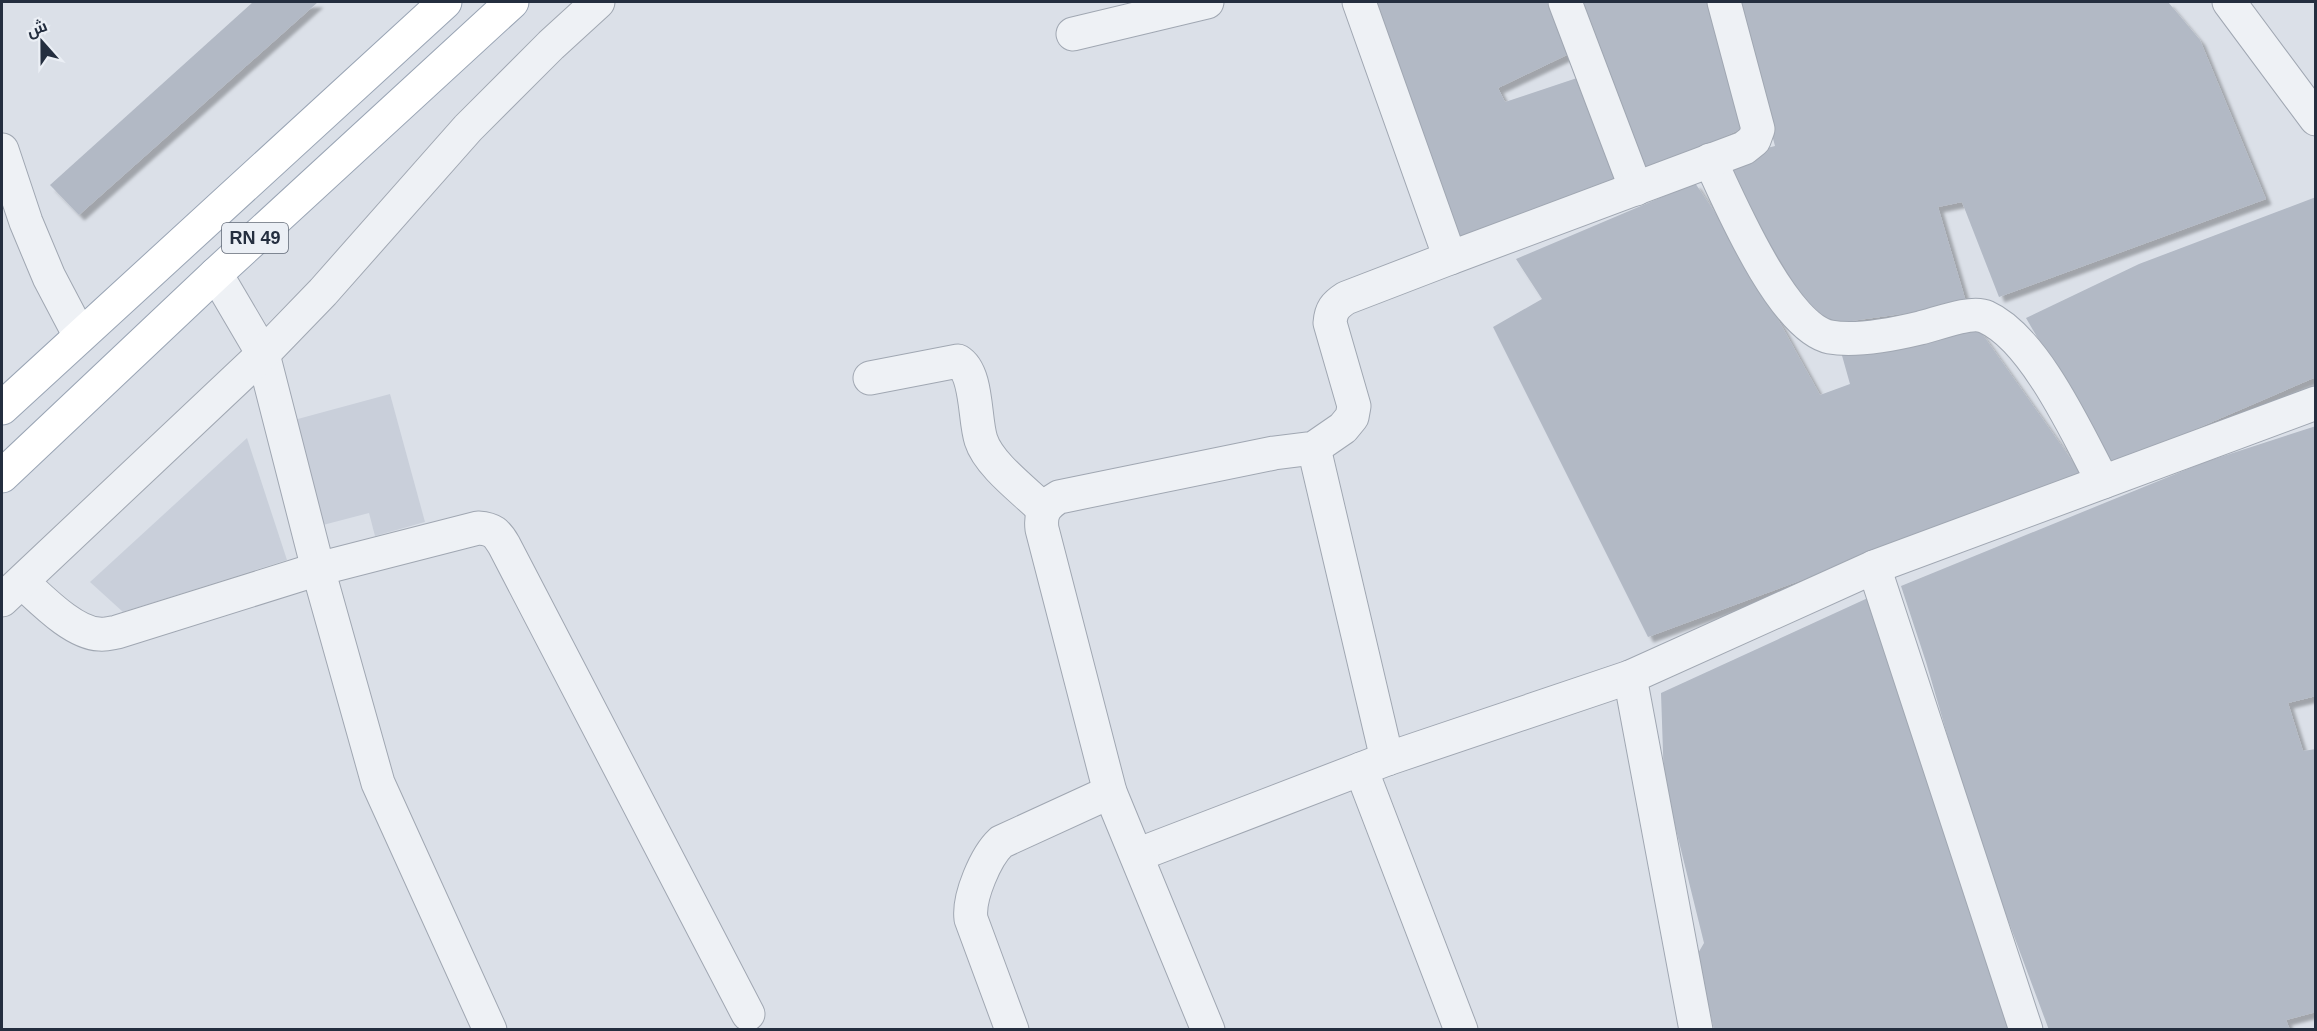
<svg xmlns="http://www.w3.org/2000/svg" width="2317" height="1031" viewBox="0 0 2317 1031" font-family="Helvetica,Cairo,sans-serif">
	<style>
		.built { fill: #c9cfda }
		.building { fill: #b2b9c5; filter: url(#shadow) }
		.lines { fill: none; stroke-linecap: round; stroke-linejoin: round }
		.minor-casing { stroke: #a0a7b2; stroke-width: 35 }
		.primary-casing { stroke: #99a4b4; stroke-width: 35 }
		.minor { stroke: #eef1f5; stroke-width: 33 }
		.primary { stroke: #fff; stroke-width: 33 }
		.labels { text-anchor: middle; stroke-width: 6; stroke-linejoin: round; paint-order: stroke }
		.shield { fill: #ebeff5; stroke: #606876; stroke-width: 1.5 }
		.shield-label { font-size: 18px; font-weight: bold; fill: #242e3f }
	</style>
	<defs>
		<filter id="shadow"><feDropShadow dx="5.5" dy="5.5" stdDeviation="1.5" flood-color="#0004"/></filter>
	</defs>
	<rect width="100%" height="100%" fill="#dbe0e8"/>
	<g class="built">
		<path d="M390 394 425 522 375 536 369 513 323 525 294 420Z"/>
		<path d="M247 438 287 560 123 612 90 582Z"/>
	</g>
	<g class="building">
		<path d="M253 2H318L79 215 50 185Z"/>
		<path d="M1372 2H1547L1571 53 1498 88 1505 102 1577 78 1619 182 1457 247Z"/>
		<path d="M1581 2H1708L1743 128 1644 174Z"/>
		<path d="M1737 2H2168L2200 40 2266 199 1999 297 1962 202 1938 207 1967 305 1822 325 1752 235 1727 158 1775 146Z"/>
		<path d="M1695 183 1735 242 1820 395 1850 384 1841 352 1973 321 2081 473 1902 543 1648 637 1493 327 1542 299 1516 259Z"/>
		<path d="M2316 197V377L2112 465 2026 318 2139 264Z"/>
		<path d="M2316 426V696L2288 703 2303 751 2316 749V1012L2286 1020 2290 1030H2049L1976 834 1926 662 1901 586 2205 462Z"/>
		<path d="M1870 597 2009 1030H1714L1697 955 1704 943 1664 781 1661 693Z"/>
	</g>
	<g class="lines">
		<defs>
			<g id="minor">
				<path d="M1565 2 1636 189"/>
				<path d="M2229 2 2316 119"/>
				<path d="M1073 34 1207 2"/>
				<path d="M2 150 26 222 49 277 80 336"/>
				<path d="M1710 160C1729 201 1783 328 1830 337 1856 342 1895 334 1920 328 1937 324 1972 310 1986 317 2035 339 2078 435 2103 482"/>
				<path d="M1450 258 1744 148 1754 140 1758 129 1724 2"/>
				<path d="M216 274 263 354 318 569 378 783 490 1030"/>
				<path d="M870 378 958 361C978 373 974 419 981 440 989 465 1025 491 1044 510"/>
				<path d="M1314 448 1387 759"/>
				<path d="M1874 567 2026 1030"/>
				<path d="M22 582C41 599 73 633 99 634 105 635 111 633 117 632L318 569 478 528C493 529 497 533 504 545L748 1014"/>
				<path d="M2 600 263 354 323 292 468 128 551 45 598 2"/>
				<path d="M1630 677 1696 1030"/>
				<path d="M1361 769 1461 1030"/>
				<path d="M1137 855 1387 759 1630 677 1874 567 2316 403"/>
				<path d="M1012 1030 971 919C968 897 986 856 1001 842L1110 792"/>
				<path d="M1208 1030 1110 792 1042 529C1040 513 1045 505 1059 497L1274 453 1314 448 1343 428 1352 417 1354 406 1330 323C1331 310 1335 305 1346 298L1450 258 1359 2"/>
			</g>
			<g id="primary">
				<path d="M2 408 445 2"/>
				<path d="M2 476 216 274 512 2"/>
			</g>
		</defs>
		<use href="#minor" class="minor-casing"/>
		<use href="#primary" class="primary-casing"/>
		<use href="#minor" class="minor"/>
		<use href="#primary" class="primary"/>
	</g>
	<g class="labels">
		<rect class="shield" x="222" y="223" width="66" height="30" rx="4.5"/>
		<g class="shield-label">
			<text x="255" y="244">RN 49</text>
		</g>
	</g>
	<rect width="2317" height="1031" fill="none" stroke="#242e3f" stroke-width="6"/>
	<g transform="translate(42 42) rotate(339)" stroke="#ebeff5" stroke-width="4.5" paint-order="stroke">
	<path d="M0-4.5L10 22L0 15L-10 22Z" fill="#242e3f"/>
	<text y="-9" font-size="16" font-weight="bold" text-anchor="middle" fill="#242e3f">ش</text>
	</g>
</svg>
